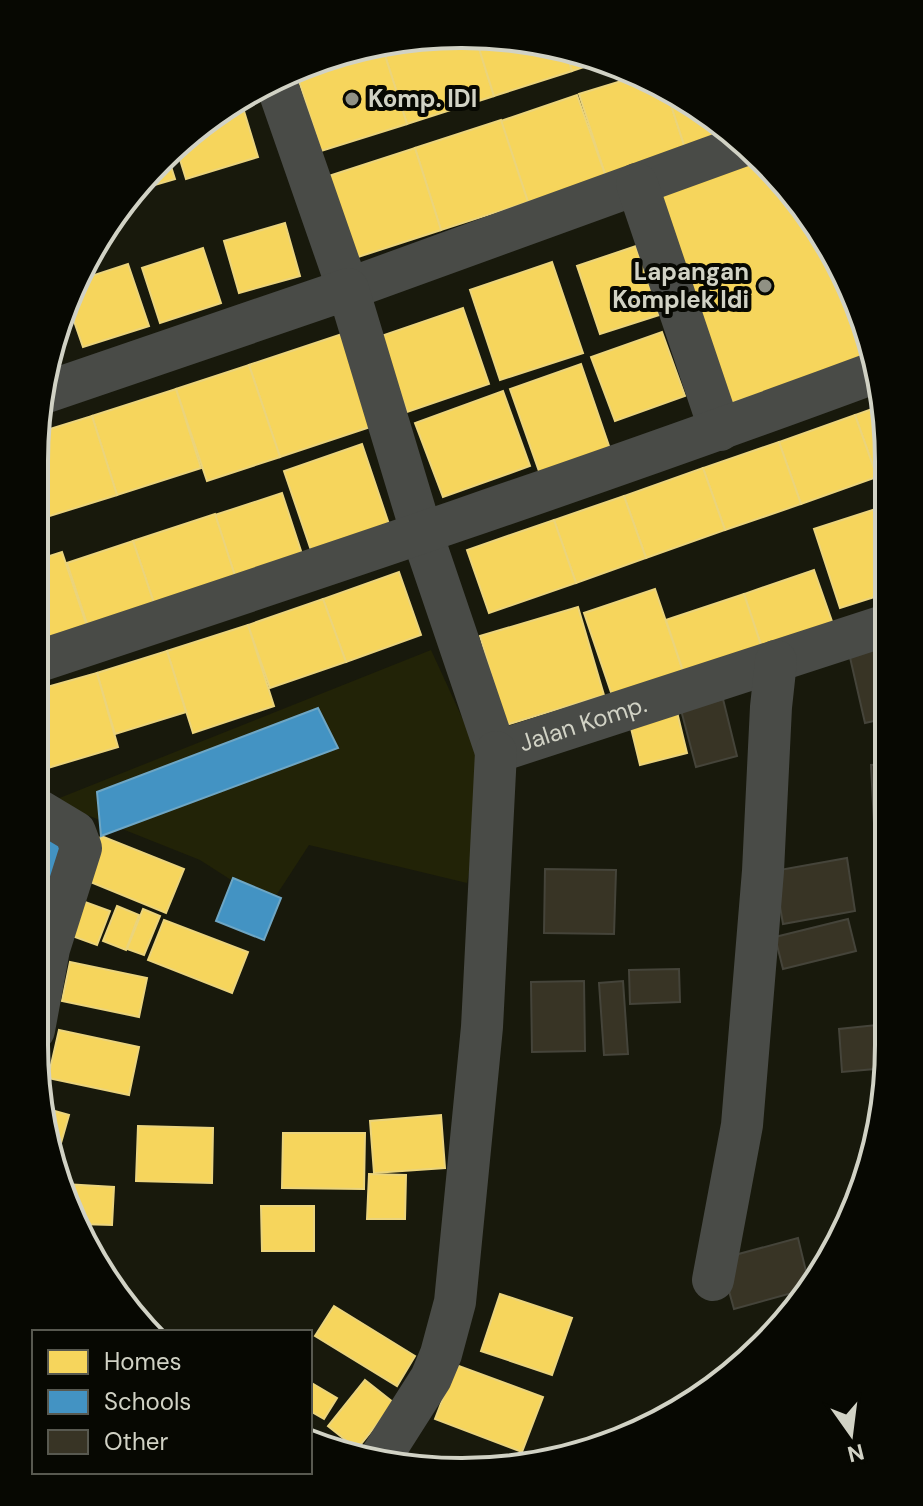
<svg xmlns="http://www.w3.org/2000/svg" width="923" height="1506" viewBox="0 0 923 1506" font-family="'DM Sans',sans-serif">
	<style>
		.built { fill: #222307 }
		.homes { fill: #f6d55c; stroke: #ebd47c; stroke-width: 2 }
		.schools { fill: #4393c3; stroke: #6ea6c4; stroke-width: 2 }
		.building { fill: #383425; stroke: #45443a; stroke-width: 2 }
		.lines { fill: none; stroke-linecap: round; stroke-linejoin: round }
		.minor { stroke: #494b47; stroke-width: 42 }
		.poi-dot { fill: #909184; stroke: #070802; stroke-width: 3 }
		.labels { text-anchor: middle; stroke-width: 8; stroke-linejoin: round; paint-order: stroke }
		.poi-label { font-size: 24px; font-weight: bold; fill: #d1d2c5; stroke: #070802; text-anchor: start }
		.street-label { font-size: 24px; fill: #d1d2c5; stroke: #070802 }
		.rim { fill: none; stroke: #d1d2c5; stroke-width: 4 }
	</style>
	<rect width="100%" height="100%" fill="#18190c"/>
	<path class="built" d="M431 650 488 774 467 883 309 845 270 905 200 860 52 801Z"/>
	<g class="homes">
		<path d="M405 38 477 42 494 96 407 124 382 46Z"/>
		<path d="M477 42 565 48 572 71 494 96Z"/>
		<path d="M382 46 407 124 321 151 297 75Z"/>
		<path d="M565 48H572L599 62 572 71Z"/>
		<path d="M631 78 668 96 686 151 606 177 579 94Z"/>
		<path d="M577 95 606 177 528 202 501 121Z"/>
		<path d="M668 96 721 122 734 136 686 151Z"/>
		<path d="M240 98 258 157 186 179 178 153Z"/>
		<path d="M501 120 528 202 441 230 415 148Z"/>
		<path d="M415 148 441 230 355 258 329 176Z"/>
		<path d="M169 160 175 179 134 191Z"/>
		<path d="M755 160 832 248 866 325 873 357 719 407 650 194Z"/>
		<path d="M285 223 300 276 239 293 224 241Z"/>
		<path d="M636 246 659 315 600 334 577 266Z"/>
		<path d="M203 248 221 303 160 323 142 268Z"/>
		<path d="M552 262 583 353 500 380 470 290Z"/>
		<path d="M128 264 149 326 83 347 66 298 76 281Z"/>
		<path d="M463 308 489 384 407 412 381 336Z"/>
		<path d="M662 332 685 396 615 421 591 357Z"/>
		<path d="M342 334 373 426 280 457 249 365Z"/>
		<path d="M581 364 610 449 540 474 510 389Z"/>
		<path d="M249 365 280 457 207 481 176 389Z"/>
		<path d="M176 389 201 468 117 495 92 416Z"/>
		<path d="M503 391 530 466 443 497 415 423Z"/>
		<path d="M883 405 888 433V474L877 477 855 415Z"/>
		<path d="M855 415 877 477 801 504 779 442Z"/>
		<path d="M92 416 117 495 37 520V433Z"/>
		<path d="M779 442 801 504 725 530 703 468Z"/>
		<path d="M362 444 392 533 314 559 284 471Z"/>
		<path d="M703 468 725 530 646 558 624 496Z"/>
		<path d="M282 493 304 560 237 582 215 515Z"/>
		<path d="M624 496 646 558 576 583 554 520Z"/>
		<path d="M888 505 887 593 840 608 814 529Z"/>
		<path d="M215 514 237 582 156 609 133 541Z"/>
		<path d="M554 520 576 583 489 613 467 550Z"/>
		<path d="M133 541 156 609 89 630 67 563Z"/>
		<path d="M62 552 92 641 54 653 36 603 37 560Z"/>
		<path d="M814 570 835 630 764 654 744 594Z"/>
		<path d="M399 572 421 635 346 662 323 599Z"/>
		<path d="M655 589 686 680 615 704 584 613Z"/>
		<path d="M744 594 764 654 686 680 666 620Z"/>
		<path d="M323 599 346 662 270 688 248 625Z"/>
		<path d="M578 607 604 695 506 725 480 636Z"/>
		<path d="M248 625 274 706 193 733 167 651Z"/>
		<path d="M167 651 186 712 115 734 97 673Z"/>
		<path d="M97 673 118 747 48 768 36 725V690Z"/>
		<path d="M676 708 687 753 640 765 629 720Z"/>
		<path d="M101 836 184 869 166 913 83 879Z"/>
		<path d="M74 898 110 911 97 945 61 932Z"/>
		<path d="M117 906 139 915 126 950 103 941Z"/>
		<path d="M143 909 160 916 144 955 127 949Z"/>
		<path d="M164 920 248 952 232 993 148 960Z"/>
		<path d="M70 962 147 978 139 1017 62 1001Z"/>
		<path d="M59 1030 139 1047 129 1095 48 1078Z"/>
		<path d="M44 1108 69 1115 57 1157 52 1156Z"/>
		<path d="M441 1115 445 1168 374 1173 370 1121Z"/>
		<path d="M138 1126 213 1128 212 1183 136 1181Z"/>
		<path d="M283 1133H365L364 1189 282 1188Z"/>
		<path d="M369 1174 406 1175 405 1219H367Z"/>
		<path d="M64 1184 114 1187 112 1225 79 1224 63 1194Z"/>
		<path d="M261 1206H314V1251H262Z"/>
		<path d="M500 1294 572 1318 552 1375 481 1351Z"/>
		<path d="M334 1306 415 1356 397 1386 315 1336Z"/>
		<path d="M456 1365 543 1397 522 1452 435 1419Z"/>
		<path d="M365 1380 394 1403 357 1449 328 1426Z"/>
		<path d="M310 1382 337 1398 324 1419 310 1411Z"/>
	</g>
	<g class="schools">
		<path d="M318 708 338 748 101 836 97 792Z"/>
		<path d="M35 825 75 845 53 885 35 875Z"/>
		<path d="M233 878 281 898 264 940 216 921Z"/>
		<path d="M35 889 58 901 35 948Z"/>
	</g>
	<g class="building">
		<path d="M887 645V718L865 723 849 653Z"/>
		<path d="M723 699 737 756 696 767 681 710Z"/>
		<path d="M887 764 886 842 875 843 871 765Z"/>
		<path d="M847 858 855 911 783 924 774 871Z"/>
		<path d="M545 869 616 870 614 934 544 933Z"/>
		<path d="M848 919 856 951 783 969 775 937Z"/>
		<path d="M679 969 680 1002 630 1004 629 970Z"/>
		<path d="M584 981 585 1051 532 1052 531 982Z"/>
		<path d="M623 981 628 1054 604 1055 599 983Z"/>
		<path d="M886 1024V1068L842 1072 839 1029Z"/>
		<path d="M798 1238 810 1288 734 1309 720 1259Z"/>
	</g>
	<g class="lines">
		<g class="minor">
			<path d="M276 82 348 289 742 146"/>
			<path d="M637 184 720 430"/>
			<path id="s1" d="M41 394 348 289 422 534 496 752 887 625"/>
			<path d="M36 662C317 569 598 475 876 372"/>
			<path d="M34 1030 49 949 81 848 75 832 35 808"/>
			<path d="M713 1280 742 1125 763 871 771 707 776 661"/>
			<path d="M382 1455 431 1378 441 1354 455 1302 482 1027 496 752"/>
		</g>
	</g>
	<g class="poi-dot">
		<circle cx="352" cy="99" r="8"/>
		<circle cx="765" cy="286" r="8"/>
	</g>
	<g class="labels">
		<g class="poi-label">
			<text x="368" y="107">Komp. IDI</text>
			<text x="749" y="280" text-anchor="end">Lapangan<tspan x="749" dy="28">Komplek Idi</tspan></text>
		</g>
		<g class="street-label">
			<text dy="8" stroke="none"><textPath href="#s1" startOffset="902">Jalan Komp.</textPath></text>
		</g>
	</g>
	<path d="M0 0H923V1506H0ZM461 48H462A413 413 0 0 1 875 461V1045A413 413 0 0 1 462 1458H461A413 413 0 0 1 48 1045V461A413 413 0 0 1 461 48Z" fill="#070802" fill-rule="evenodd"/>
	<path class="rim" d="M461 48H462A413 413 0 0 1 875 461V1045A413 413 0 0 1 462 1458H461A413 413 0 0 1 48 1045V461A413 413 0 0 1 461 48Z"/>
	<rect x="32" y="1330" width="280" height="144" fill="#070802" stroke="#585950" stroke-width="2"/>
	<rect x="48" y="1350" width="40" height="24" fill="#f6d55c" stroke="#585950" stroke-width="2"/>
	<text x="104" y="1370" font-size="24" fill="#d1d2c5">Homes</text>
	<rect x="48" y="1390" width="40" height="24" fill="#4393c3" stroke="#585950" stroke-width="2"/>
	<text x="104" y="1410" font-size="24" fill="#d1d2c5">Schools</text>
	<rect x="48" y="1430" width="40" height="24" fill="#383425" stroke="#585950" stroke-width="2"/>
	<text x="104" y="1450" font-size="24" fill="#d1d2c5">Other</text>
	<g transform="translate(851 1434) rotate(166)" stroke="#070802" stroke-width="6" paint-order="stroke">
	<path d="M0-6L14 30L0 20L-14 30Z" fill="#d1d2c5"/>
	<text y="-12" font-size="22" font-weight="bold" text-anchor="middle" fill="#d1d2c5">N</text>
	</g>
</svg>
